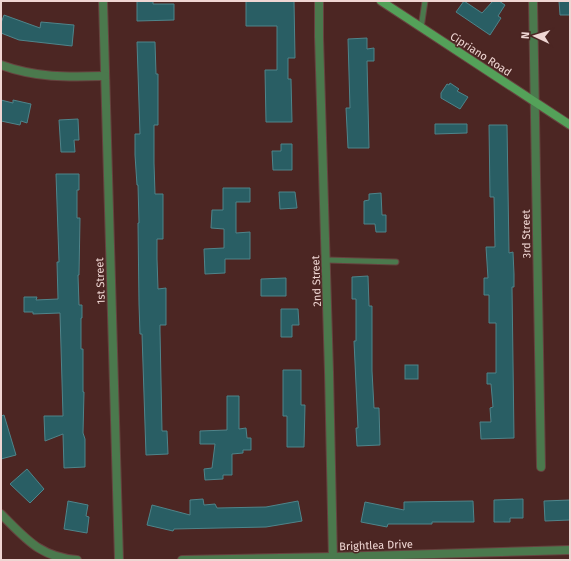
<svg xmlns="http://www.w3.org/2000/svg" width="571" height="561" viewBox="0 0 571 561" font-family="'Fira Sans',sans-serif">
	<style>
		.building { fill: #295e64; stroke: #4f848a }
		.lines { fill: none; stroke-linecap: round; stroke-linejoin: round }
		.lane-casing { stroke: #66423f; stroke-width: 7 }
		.street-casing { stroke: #66423f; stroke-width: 10 }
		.secondary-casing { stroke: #66423f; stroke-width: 10 }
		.lane { stroke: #4b794d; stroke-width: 5 }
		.street { stroke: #4b794d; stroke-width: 8 }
		.secondary { stroke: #54a159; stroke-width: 8 }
		.labels { text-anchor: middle; stroke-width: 3; stroke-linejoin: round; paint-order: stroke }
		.street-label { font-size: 11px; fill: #efd6d3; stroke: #4c2623 }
	</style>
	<rect width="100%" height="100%" fill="#4c2623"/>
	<g class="building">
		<path d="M137 1H153V4H174V20L137 21Z"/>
		<path d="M246 1H294L295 58H288V79H291L292 122H266L265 70H277V26H246Z"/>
		<path d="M464 1 482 13 493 1H499L505 5 498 16 501 18 490 35 456 12Z"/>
		<path d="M559 1H570V15H560Z"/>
		<path d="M4 15 40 28 41 22 74 25 72 46 19 40 1 33V23Z"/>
		<path d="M367 38V49L374 48V61H367L369 148H348L346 108H350L348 39Z"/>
		<path d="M137 42H155L156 74H158V125H154V163L155 194H163V239H157V259L158 289 166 288V325H160V331L162 431H167L168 454 146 455 142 334H140L139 304 138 223H139L138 185H137L135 155V134H140Z"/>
		<path d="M450 83 459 89 457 91 468 97 460 109 441 98V93L447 84 449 85Z"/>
		<path d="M1 100 13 103V100L31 104 27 123 21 121 20 125 1 121Z"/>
		<path d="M78 119 79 140H74L75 152H61L59 120Z"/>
		<path d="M435 124H467V133L435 134Z"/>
		<path d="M489 125H507L509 253 513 252 514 274V287H512L514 438 481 439 480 422H491L490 408 493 407 491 384H487V373H496V323H489V295H484V278H488L486 247H495L494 197H490Z"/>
		<path d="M281 144H292V170H273L272 151H281Z"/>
		<path d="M56 174H79V190H77V218H80L79 275H78L79 305H82V318H81V349H83V392H84L83 433 85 439V467L64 468 63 434 45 441 44 416H63L60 313 33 314V312H24V297H37L36 300 58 299 57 262H59Z"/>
		<path d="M223 188H250V202H236V233L250 232V259H225V273L205 274 204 249 224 248V229L211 228 212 210H223Z"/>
		<path d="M279 192H295L297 208 280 209Z"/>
		<path d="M381 193 382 215H386V232H376L375 224H364V201L369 200V194Z"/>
		<path d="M368 276 369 306H372V371L374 408H379L380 445 357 446 356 428H358L354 341H356V299H352V277Z"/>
		<path d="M286 278V296H261V279Z"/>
		<path d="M281 309H298L299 325H292V337H281Z"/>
		<rect x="405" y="365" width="13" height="14"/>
		<path d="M283 370H301V405H305L304 447H287V416H283Z"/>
		<path d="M227 396H239V429L246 428 247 438H251V450H243V453L232 454V475H223V479L205 480 204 469 212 468 215 444H200V431L227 430Z"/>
		<path d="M4 415 16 455 1 459V416Z"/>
		<path d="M27 469 44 489 30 503 10 484Z"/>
		<path d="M203 499 204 505 215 504 217 508 266 507 298 501 302 521 266 527 174 529 173 531 147 525 152 505 190 515V500Z"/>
		<path d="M523 499V518H510V522H494V500Z"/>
		<path d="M570 500V520L545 521 544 501Z"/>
		<path d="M68 501 88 505 86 516 89 517 87 533 64 529Z"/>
		<path d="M473 501 474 522H432V524H388L387 527 361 522 365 502 404 510V502Z"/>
	</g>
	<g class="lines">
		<defs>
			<g id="lane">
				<path d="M421 28 425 1"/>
				<path d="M326 260 396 262"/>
			</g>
			<g id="street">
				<path d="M103 1 119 560"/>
				<path d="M319 1V37L329 372 333 560"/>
				<path d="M533 1 541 467"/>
				<path d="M1 65C37 78 67 77 105 76"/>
				<path d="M1 514C26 539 40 557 77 560"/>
				<path d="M182 560 333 557 570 550"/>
			</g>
			<path id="secondary" d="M381 1 570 125"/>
		</defs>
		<use href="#lane" class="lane-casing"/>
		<use href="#street" class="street-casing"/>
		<use href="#secondary" class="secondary-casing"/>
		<use href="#lane" class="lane"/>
		<use href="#street" class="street"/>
		<use href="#secondary" class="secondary"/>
	</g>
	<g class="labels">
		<g class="street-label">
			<text transform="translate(481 54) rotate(33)" y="4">Cipriano Road</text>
			<text transform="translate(526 234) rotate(-91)" y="4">3rd Street</text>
			<text transform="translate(100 281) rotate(-92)" y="4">1st Street</text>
			<text transform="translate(316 281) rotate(-92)" y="4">2nd Street</text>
			<text transform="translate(376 545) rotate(-2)" y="4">Brightlea Drive</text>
		</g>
	</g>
	<rect width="571" height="561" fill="none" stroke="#efd6d3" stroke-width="4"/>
	<g transform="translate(535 36) rotate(274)" stroke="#4c2623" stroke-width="3" paint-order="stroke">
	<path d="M0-3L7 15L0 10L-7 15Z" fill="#efd6d3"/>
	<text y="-6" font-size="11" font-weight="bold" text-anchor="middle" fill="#efd6d3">N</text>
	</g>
</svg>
